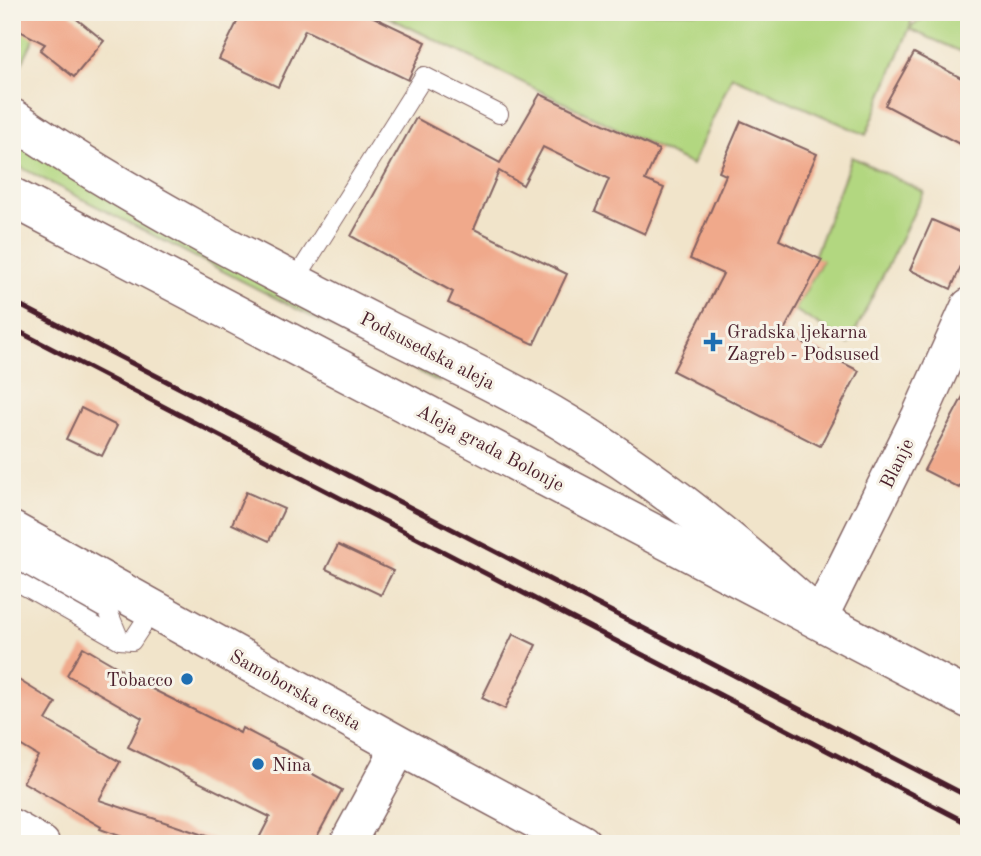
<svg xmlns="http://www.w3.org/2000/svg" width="981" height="856" viewBox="0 0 981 856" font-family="'Old Standard TT',serif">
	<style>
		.green { fill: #b2d780; stroke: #7e7b56; stroke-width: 2 }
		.building { fill: #f0a98b }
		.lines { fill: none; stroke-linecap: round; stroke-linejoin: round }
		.service-casing { stroke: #846463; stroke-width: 20 }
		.minor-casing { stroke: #846463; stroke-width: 38 }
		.tertiary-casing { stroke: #846463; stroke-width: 41 }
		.secondary-casing { stroke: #846463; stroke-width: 41 }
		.service { stroke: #fff; stroke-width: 18 }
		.minor { stroke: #fff; stroke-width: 35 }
		.tertiary { stroke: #fff; stroke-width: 38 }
		.secondary { stroke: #fff; stroke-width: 38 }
		.rail { stroke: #4a1f2b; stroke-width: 5 }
		.poi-dot { fill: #1f6fb2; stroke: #f7f3e8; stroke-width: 2.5 }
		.labels { text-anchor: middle; stroke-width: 6; stroke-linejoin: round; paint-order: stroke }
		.poi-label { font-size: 19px; fill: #4a1f2b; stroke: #f7f3e8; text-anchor: start }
		.street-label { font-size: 19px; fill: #4a1f2b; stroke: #f7f3e8 }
	</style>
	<rect width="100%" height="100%" fill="#f7f3e8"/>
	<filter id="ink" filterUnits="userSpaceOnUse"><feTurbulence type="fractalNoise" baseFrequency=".0143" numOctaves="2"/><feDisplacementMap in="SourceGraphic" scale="14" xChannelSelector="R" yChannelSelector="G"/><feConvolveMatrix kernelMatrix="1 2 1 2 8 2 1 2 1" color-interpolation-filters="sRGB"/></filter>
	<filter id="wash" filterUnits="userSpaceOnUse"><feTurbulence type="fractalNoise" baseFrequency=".00686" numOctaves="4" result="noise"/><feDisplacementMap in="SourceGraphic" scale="28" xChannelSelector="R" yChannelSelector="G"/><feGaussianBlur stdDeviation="1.57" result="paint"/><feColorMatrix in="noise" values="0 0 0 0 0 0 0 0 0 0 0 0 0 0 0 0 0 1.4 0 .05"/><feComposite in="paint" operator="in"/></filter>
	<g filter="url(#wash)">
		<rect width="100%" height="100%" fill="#f1e4ca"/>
		<g class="green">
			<path d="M12 12H47L16 75 12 72Z"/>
			<path d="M378 12H913L910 28 931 12H969V55L909 29 866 135 732 76 692 165Z"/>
			<path d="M12 136 440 378 439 382 12 163Z"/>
			<path d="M852 157 924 192 849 344 795 310 822 261 814 257Z"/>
		</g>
		<g id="blocks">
			<g class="building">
				<path d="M12 12H68L104 41 74 77 40 50 45 44 12 27Z"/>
				<path d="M242 12H363L426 42 408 80 305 30 278 87 219 59Z"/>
				<path d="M914 53 969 82V149L885 105Z"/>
				<path d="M540 94 659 150 645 180 664 188 645 234 595 211 609 179 543 147 523 185 499 171 474 229 567 274 534 344 448 303 453 292 351 236 416 118 500 163Z"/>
				<path d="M741 121 817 154 779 240 822 260 783 332 859 371 820 446 673 371 723 274 690 259 726 175 719 172Z"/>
				<path d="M932 220 969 236V248L951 289 910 270Z"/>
				<path d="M969 385V469L959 488 924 470Z"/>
				<path d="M81 408 117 426 102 456 66 439Z"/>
				<path d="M246 492 284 509 269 541 232 524Z"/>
				<path d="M338 545 393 571 381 595 326 569Z"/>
				<path d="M513 634 536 645 505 709 482 698Z"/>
				<path d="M83 647 124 671 122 674 240 733 242 728 304 760 300 767 342 790 313 844H256L270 817 128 747 142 718 67 675Z"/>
				<path d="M12 676 56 703 46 720 120 762 99 800 215 839 214 844H142L100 829 101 827 23 782 38 756 12 740Z"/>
			</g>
		</g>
	</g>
	<g filter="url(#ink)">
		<use href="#blocks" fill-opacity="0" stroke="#846463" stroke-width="2"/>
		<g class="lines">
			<defs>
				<g id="service">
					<path d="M294 282 424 76 499 114"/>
					<path d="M12 557 108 611 120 640"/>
					<path d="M12 579 120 640 132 641 153 609"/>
				</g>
				<g id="minor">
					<path d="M819 619 919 417 969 306"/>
					<path d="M12 827 42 844"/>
					<path d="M347 844 400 746"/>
				</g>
				<path id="tertiary" d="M12 118C132 200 260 265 389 331 449 361 510 389 567 424 651 475 729 538 802 603"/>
				<g id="secondary">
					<path d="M12 197 969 699"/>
					<path d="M12 531 400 746 582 844"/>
				</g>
			</defs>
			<use href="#service" class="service-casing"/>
			<use href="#minor" class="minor-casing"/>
			<use href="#tertiary" class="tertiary-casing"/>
			<use href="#secondary" class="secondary-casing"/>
			<use href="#service" class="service"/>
			<use href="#minor" class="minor"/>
			<use href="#tertiary" class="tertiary"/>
			<use href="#secondary" class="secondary"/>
			<g class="rail">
				<path d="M12 301 969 797"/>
				<path d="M12 328 969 824"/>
			</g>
		</g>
	</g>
	<g class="poi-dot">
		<path d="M709.5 331.5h7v7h7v7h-7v7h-7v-7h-7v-7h7z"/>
		<circle cx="187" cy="679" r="7"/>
		<circle cx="258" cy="764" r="7"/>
	</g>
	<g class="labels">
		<g class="poi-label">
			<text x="727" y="338">Gradska ljekarna<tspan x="727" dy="22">Zagreb - Podsused</tspan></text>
			<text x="173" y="686" text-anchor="end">Tobacco</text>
			<text x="272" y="771">Nina</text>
		</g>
		<g class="street-label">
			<text transform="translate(428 350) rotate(27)" y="7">Podsusedska aleja</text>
			<text transform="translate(491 447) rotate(28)" y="7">Aleja grada Bolonje</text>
			<text transform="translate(896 463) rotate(-64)" y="7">Blanje</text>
			<text transform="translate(296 689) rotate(29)" y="7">Samoborska cesta</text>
		</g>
	</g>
	<rect width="981" height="856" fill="none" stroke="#f7f3e8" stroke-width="42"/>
</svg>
